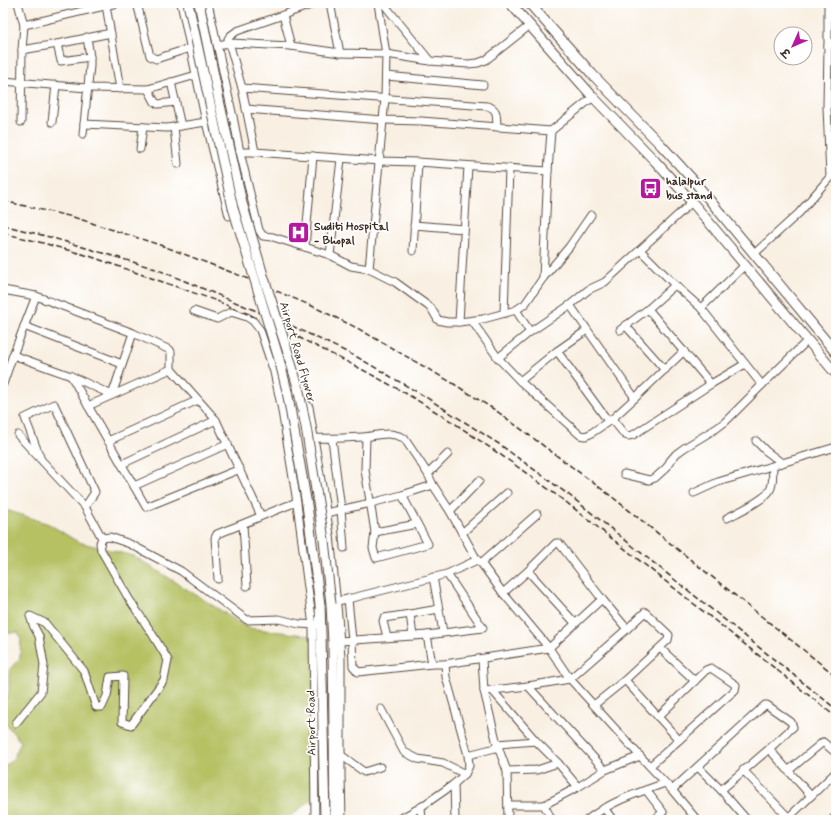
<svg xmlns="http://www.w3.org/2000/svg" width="839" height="823" viewBox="0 0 839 823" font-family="Mynerve,'Playpen Sans Deva',sans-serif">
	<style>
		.green { fill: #b5c163; stroke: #787640 }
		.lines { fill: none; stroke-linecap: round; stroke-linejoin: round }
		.minor-casing { stroke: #58483c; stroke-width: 9 }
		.major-casing { stroke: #58483c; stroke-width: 11 }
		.minor { stroke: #fff; stroke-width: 7 }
		.major { stroke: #fff; stroke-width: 9 }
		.rail { stroke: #3b2a1e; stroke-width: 1.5; stroke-dasharray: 6 3; stroke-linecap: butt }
		.major-bridge-casing { stroke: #58483c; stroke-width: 11; stroke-linecap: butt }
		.major-bridge { stroke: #fff; stroke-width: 9 }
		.labels { text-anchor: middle; stroke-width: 3.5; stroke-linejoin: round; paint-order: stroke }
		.poi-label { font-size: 12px; font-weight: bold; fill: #3b2a1e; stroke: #fff; text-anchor: start }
		.street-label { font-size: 12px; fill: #3b2a1e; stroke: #fff }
	</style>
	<rect width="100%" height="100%" fill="#fff"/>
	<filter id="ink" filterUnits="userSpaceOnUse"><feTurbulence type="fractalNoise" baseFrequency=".025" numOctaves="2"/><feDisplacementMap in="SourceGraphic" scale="8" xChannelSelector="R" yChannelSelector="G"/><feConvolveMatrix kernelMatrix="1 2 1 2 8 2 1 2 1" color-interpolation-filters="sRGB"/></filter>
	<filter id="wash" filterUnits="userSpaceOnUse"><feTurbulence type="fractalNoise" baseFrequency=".012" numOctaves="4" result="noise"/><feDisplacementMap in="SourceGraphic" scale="16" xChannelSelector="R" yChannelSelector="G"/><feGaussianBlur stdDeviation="0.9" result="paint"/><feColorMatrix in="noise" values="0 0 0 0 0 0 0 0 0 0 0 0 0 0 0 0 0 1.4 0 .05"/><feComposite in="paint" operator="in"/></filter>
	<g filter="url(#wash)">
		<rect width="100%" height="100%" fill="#f9f0e3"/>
		<path class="green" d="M3 509 49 524 78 542 134 556 220 610 248 628 313 636 312 799 286 820H3V768L13 759 21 742 5 723H3V701L6 700 9 691V670L20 658 21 640 18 632 3 634Z"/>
	</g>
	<g filter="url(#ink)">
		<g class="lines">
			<defs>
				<g id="minor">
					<path d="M18 3 24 25 22 50 21 122"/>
					<path d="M137 3 150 56 156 59 190 48"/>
					<path d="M181 3 206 122 233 117 208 3"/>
					<path d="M316 3 283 15 237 31 230 36 228 39 242 88 255 152H240L259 230 263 236 273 237 330 255 351 266 369 269 395 282 431 308 438 320 447 322H459L483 319 516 310 525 304 543 278 569 247 591 215"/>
					<path d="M330 3 340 53"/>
					<path d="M383 3 430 61"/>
					<path d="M828 3V46L836 40"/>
					<path d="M106 5 120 89"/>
					<path d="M283 15 291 46"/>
					<path d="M24 25 117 3"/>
					<path d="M57 44 61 61 90 57"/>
					<path d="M217 45 229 43 291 46 340 53 386 54 430 61 468 64 478 63 486 60 529 26"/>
					<path d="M22 50 57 44 111 33"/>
					<path d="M386 76 483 85"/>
					<path d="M3 81 87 88 148 89 196 75"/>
					<path d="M171 82 181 126"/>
					<path d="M242 88 487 106C499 109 496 117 497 127"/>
					<path d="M148 89 155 102 158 104 176 102"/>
					<path d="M246 109 383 120 421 121 551 131 593 97"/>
					<path d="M233 117 240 152"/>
					<path d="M52 122 56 85"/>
					<path d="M84 124 167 128 206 122 229 216"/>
					<path d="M174 127 178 164"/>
					<path d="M83 134 90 66V57L87 37"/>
					<path d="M140 149 143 127"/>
					<path d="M255 152 380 161 418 162 548 171"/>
					<path d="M414 225 464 229"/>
					<path d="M305 247 313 156"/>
					<path d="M640 250 675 285"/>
					<path d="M413 251 418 162"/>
					<path d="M754 254 799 213 830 177 827 107 828 46"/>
					<path d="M330 255 341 159"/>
					<path d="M369 269 385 99 386 54 378 3"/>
					<path d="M543 278 548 171 551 131"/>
					<path d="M3 290 36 296 133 333 170 350 171 352V369L216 420 261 516"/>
					<path d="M570 305 635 398"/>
					<path d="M701 308 745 265"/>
					<path d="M648 309 711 384"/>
					<path d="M516 310 530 332"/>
					<path d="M194 311 217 319 231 312 247 317 253 321 260 330 274 372 281 405"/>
					<path d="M504 313 509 169"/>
					<path d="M472 321 498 358 520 381 580 435 585 436 590 434 612 419 635 398 684 351"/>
					<path d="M459 322 468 166"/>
					<path d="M625 325 665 370"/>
					<path d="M24 326 122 364"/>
					<path d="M620 330 648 309 675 285 701 308 762 385 725 422 717 428 684 448 676 454 670 461 667 467 655 478 649 480 624 474"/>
					<path d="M557 351 608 421"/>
					<path d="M13 355 71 376 112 395 133 333"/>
					<path d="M498 358 530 332 570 305 588 290 605 282 692 202"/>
					<path d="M71 376 134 486 146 507 240 469"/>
					<path d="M520 381 557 351 587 330"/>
					<path d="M3 384 13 355 36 296"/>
					<path d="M762 385 808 340"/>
					<path d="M88 406 171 369"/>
					<path d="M612 419 625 435 628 436 633 435 711 384 745 364"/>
					<path d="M366 437 365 470 375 532 373 548 376 558 428 544 402 495"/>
					<path d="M314 438C331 439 347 438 364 437 379 435 389 431 404 438L428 474 433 485 450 511 477 560 481 563 503 593 549 648 570 679 640 756 672 790 697 820"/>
					<path d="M332 439 341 509 344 548"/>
					<path d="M108 441 198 400"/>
					<path d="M756 441 766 451 782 463"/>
					<path d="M40 457 25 418 54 404 95 492 85 507"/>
					<path d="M122 464 216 420"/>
					<path d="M428 474 448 454"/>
					<path d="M134 486 228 444"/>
					<path d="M694 493 718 482 775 465"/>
					<path d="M450 511 479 481"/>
					<path d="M326 513 371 503 402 495 433 485"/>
					<path d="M727 518C738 512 765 500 770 490 774 483 772 474 773 467L775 465 836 447"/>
					<path d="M243 525 247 586"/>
					<path d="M375 532 417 524"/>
					<path d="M462 533 507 493"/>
					<path d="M102 538 110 537 130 544 181 571 247 620 279 619 299 624 317 625"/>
					<path d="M481 563 537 514"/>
					<path d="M528 571 575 623"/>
					<path d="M433 577 443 632"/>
					<path d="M218 579 215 538 217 534C244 524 270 512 297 502"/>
					<path d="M503 593 528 571 556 543H559L602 599 627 629"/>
					<path d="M348 599 352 640 353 666 358 672 432 664H445L549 648 602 599"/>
					<path d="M337 601 348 599 447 574 477 560"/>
					<path d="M410 614 439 609"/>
					<path d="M427 635 432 664"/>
					<path d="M387 637 383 621 384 618 410 614 413 636"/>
					<path d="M340 641 427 635 483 628 447 574"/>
					<path d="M660 648 695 681"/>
					<path d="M482 659 484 691 497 744 507 771 508 820"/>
					<path d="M625 680 679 740"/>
					<path d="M528 686 605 770"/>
					<path d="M492 690 536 741 558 763 578 787"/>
					<path d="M484 691 528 686 570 679 627 629 645 612 669 635 668 640 625 680 594 705"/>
					<path d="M381 709 404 752 418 759 443 763 465 774"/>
					<path d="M16 723 41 692 44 665 39 636 34 627 30 616 45 623 84 671 96 707H102L107 696 110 677 123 676 122 722 131 725 164 680 168 660 151 632 129 599 101 550 100 543 102 538 85 507 18 435"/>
					<path d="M497 744 536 741"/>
					<path d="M769 749 811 796"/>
					<path d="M341 755 364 772 380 767"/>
					<path d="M468 755 499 747"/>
					<path d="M650 766 735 690 736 685 711 668 706 670 658 717"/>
					<path d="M698 767 721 790 747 820"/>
					<path d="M743 770 789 818"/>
					<path d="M507 771 537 770 558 763"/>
					<path d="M788 771 823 742 836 753"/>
					<path d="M454 784 455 820"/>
					<path d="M646 790 663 812 654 820"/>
					<path d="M672 790 765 705H767L791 722 793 727 769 749 721 790"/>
					<path d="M508 805H544L578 787 605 770 640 756"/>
					<path d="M544 805 552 820"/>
					<path d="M421 807 422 820"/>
					<path d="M604 808 613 820"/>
					<path d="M315 820 313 626 296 496 281 405 285 401C293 401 304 399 309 407L330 535 338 616 341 658V776L342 820"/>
					<path d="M398 820 421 807 454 784 465 774 469 766 468 755 446 677 445 664"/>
					<path d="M587 820C611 801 637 793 665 783"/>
					<path d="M786 820 836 772"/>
					<path d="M832 820 836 816"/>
				</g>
				<g id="major">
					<path d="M510 3 593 97 655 161 692 202 836 374"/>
					<path d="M529 3 592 74 661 145 693 180 836 353"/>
					<path d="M331 604 333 643 335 820"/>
					<path d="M320 605 321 634 325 820"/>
				</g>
			</defs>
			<use href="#minor" class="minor-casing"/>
			<use href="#major" class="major-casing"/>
			<use href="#minor" class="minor"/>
			<use href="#major" class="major"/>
			<g class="rail">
				<path d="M3 201 73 217 163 246 241 276 312 306 357 328 454 384 498 412 611 496 836 676"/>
				<path d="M3 225 53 238 156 269 290 325 357 357 424 396 499 444 569 495 836 709"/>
				<path d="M3 233 43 243 89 256 217 301 259 319"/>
				<path d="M298 337 363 370 407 394 454 423 511 462 566 502 836 717"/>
			</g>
			<defs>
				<g id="major-bridge">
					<path d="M188 3 221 154 233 208 279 359 287 391 307 505 320 605"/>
					<path d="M199 3 220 105 242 203 263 275 288 353 298 387 306 427 324 540 331 604"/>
				</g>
			</defs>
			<use href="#major-bridge" class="major-bridge-casing"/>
			<use href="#major-bridge" class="major-bridge"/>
		</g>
	</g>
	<defs>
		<symbol id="bus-square" viewBox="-11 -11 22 22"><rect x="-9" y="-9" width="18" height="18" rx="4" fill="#b5179e" stroke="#fff"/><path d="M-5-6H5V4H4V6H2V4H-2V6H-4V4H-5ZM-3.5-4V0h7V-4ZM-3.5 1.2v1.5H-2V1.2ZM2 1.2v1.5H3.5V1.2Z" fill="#fff"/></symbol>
		<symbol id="hospital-square" viewBox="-11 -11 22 22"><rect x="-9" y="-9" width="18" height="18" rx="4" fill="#b5179e" stroke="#fff"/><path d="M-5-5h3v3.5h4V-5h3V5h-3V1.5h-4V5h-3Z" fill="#fff"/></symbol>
	</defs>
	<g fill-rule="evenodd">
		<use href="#bus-square" x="638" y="176" width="25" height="25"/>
		<use href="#hospital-square" x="286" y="220" width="25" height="25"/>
	</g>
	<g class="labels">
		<g class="poi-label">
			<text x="666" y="185">halalpur<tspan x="666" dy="14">bus stand</tspan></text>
			<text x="314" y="230">Suditi Hospital<tspan x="314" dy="14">- Bhopal</tspan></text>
		</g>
		<g class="street-label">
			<text transform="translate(298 352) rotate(74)" y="4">Airport Road Flyover</text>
			<text transform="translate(311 723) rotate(-91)" y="4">Airport Road</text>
		</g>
	</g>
	<rect width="839" height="823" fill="none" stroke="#fff" stroke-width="16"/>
	<g transform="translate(793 46) rotate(225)"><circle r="19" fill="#ffffff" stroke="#b1aaa5"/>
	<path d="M0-3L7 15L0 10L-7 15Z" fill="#b5179e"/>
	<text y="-6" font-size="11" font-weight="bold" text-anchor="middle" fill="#3b2a1e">उ</text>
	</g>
</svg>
